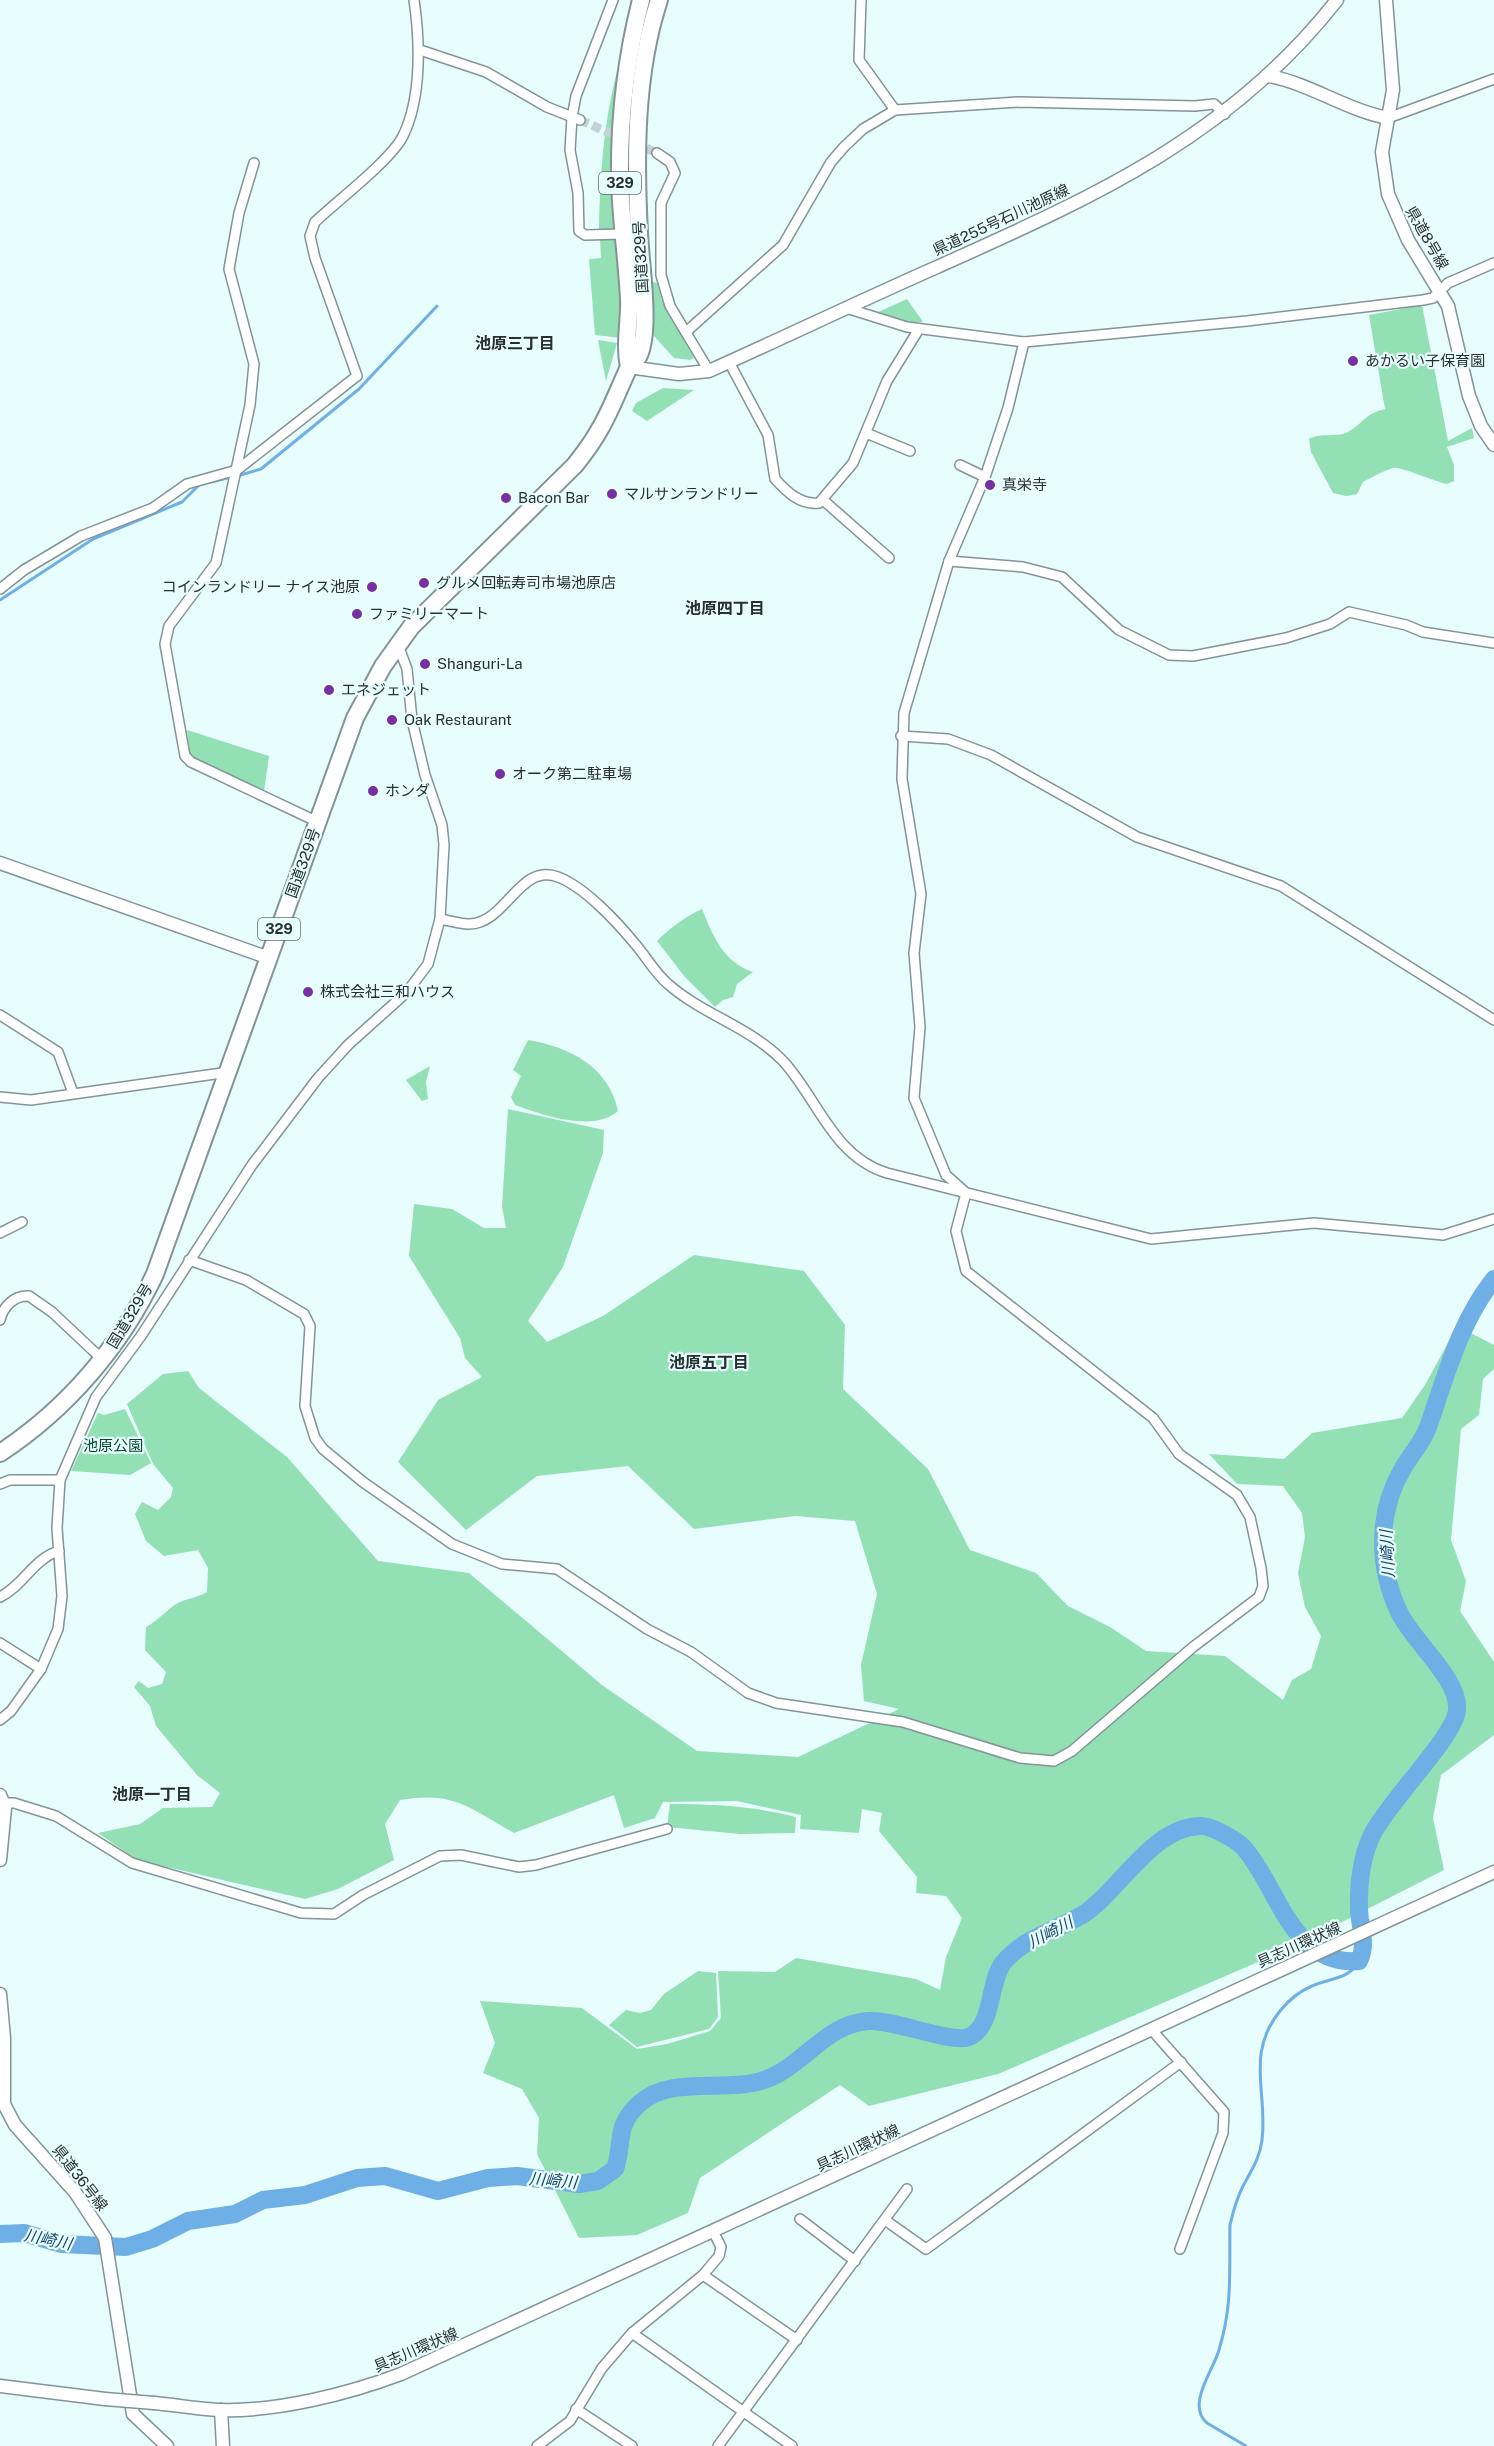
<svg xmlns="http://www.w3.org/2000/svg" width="1494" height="2446" viewBox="0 0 1494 2446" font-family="'Public Sans','Noto Sans JP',sans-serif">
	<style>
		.green { fill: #93e0b4 }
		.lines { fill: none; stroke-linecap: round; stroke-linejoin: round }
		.stream { stroke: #6eafe5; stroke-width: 3 }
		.river { stroke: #6eafe5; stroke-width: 18 }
		.street-tunnel { stroke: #c1d4d5; stroke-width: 9; stroke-dasharray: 9 4.5; stroke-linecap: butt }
		.street-casing { stroke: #829495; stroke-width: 12 }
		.secondary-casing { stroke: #829495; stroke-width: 15 }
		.highway-casing { stroke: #829495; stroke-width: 20 }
		.street { stroke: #fff; stroke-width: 9 }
		.secondary { stroke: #fff; stroke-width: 12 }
		.highway { stroke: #fff; stroke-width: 16 }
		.secondary-bridge-casing { stroke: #829495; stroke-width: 15; stroke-linecap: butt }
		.secondary-bridge { stroke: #fff; stroke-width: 12 }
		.poi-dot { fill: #772fa2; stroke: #e8fdfe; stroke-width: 2 }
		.labels { text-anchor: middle; stroke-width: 4.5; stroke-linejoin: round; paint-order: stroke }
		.shield { fill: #e8fdfe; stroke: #616d6e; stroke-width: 1.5 }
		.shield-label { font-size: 14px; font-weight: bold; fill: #272f30 }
		.street-label { font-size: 15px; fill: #272f30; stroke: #e8fdfe }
		.poi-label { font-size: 15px; fill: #272f30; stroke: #e8fdfe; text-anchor: start }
		.park-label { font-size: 15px; fill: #04492c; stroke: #e8fdfe }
		.neighbourhood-label { font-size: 16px; font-weight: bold; fill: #272f30; stroke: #e8fdfe }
		.water-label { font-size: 16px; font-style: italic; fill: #15466a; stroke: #e8fdfe }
	</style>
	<rect width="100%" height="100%" fill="#e8fdfe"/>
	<g class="green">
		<path d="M622 54 612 147 616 231H599C600 170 604 113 622 54Z"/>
		<path d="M616 238 621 294V338L595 335 589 259 601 258 600 239Z"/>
		<path d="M653 282 658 283 662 301 694 358 690 360 674 358 653 335Z"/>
		<path d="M907 299 923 322H905L876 313Z"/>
		<path d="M1422 305 1448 441 1472 428 1474 438 1447 447 1454 465V481L1447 484C1436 482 1399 466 1393 468 1383 471 1372 477 1363 482L1357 494 1346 496 1333 493 1311 452 1309 439C1321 432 1337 438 1348 432 1364 423 1364 414 1385 409L1369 315Z"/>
		<path d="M598 340 617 343 606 381Z"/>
		<path d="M663 388 694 390 647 421 632 411 636 403Z"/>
		<path d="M187 730 269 756 264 792 194 759 190 754Z"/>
		<path d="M702 909C713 936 723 962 753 972L737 984 733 997 723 1000 715 1007 685 977 657 941C671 927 685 917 702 909Z"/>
		<path d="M528 1040C570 1047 609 1067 618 1111 593 1133 543 1115 515 1105L511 1097 521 1076 513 1070Z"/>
		<path d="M430 1066 426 1082 428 1099 422 1101 406 1080Z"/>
		<path d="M508 1109 604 1130 603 1153 563 1267 528 1321 547 1342 603 1316 694 1255 804 1271 845 1325 843 1389 928 1469 970 1550 1036 1573 1068 1606 1110 1627 1146 1651 1225 1656 1283 1700 1292 1680 1311 1669 1321 1636 1305 1607 1298 1573 1305 1537 1302 1513 1283 1486 1237 1484 1209 1454 1284 1459 1312 1433 1402 1418 1425 1385 1457 1326 1494 1345V1369L1483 1379 1479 1415 1461 1429 1451 1540 1466 1581 1460 1611 1494 1662V1735L1441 1775 1433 1818 1444 1870 1293 1947 998 2074 869 2106 840 2085 700 2178 688 2213 637 2235 579 2238 537 2154 539 2118 522 2089 483 2073 495 2043 480 2001 582 2008 637 2049 667 2044 710 2031 721 2018 718 1971 775 1972 796 1958 916 1979 940 1990 946 1957 962 1918 946 1896 916 1893 917 1877 879 1831 882 1813 862 1809 859 1833 800 1829 801 1815 737 1801 663 1802 655 1818 624 1828 614 1795 514 1833C468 1807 454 1791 400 1800L385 1824 394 1860 338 1889 305 1899 137 1860 98 1833 140 1824 163 1808 212 1807 220 1793 197 1775 156 1726 150 1706 134 1687 139 1681 148 1688 162 1684 166 1672 145 1650 146 1627C158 1621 167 1609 178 1603 188 1598 197 1598 207 1592L208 1568 198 1550 164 1556 146 1541 135 1514 142 1502 158 1510 171 1497 173 1488 153 1464 127 1404 163 1374 188 1371 199 1388 287 1457 378 1561 469 1573 602 1685 697 1751 798 1757 899 1709 864 1701 861 1665 877 1594 855 1521 795 1516 694 1529 628 1466 537 1476 466 1530 398 1462 438 1400 482 1377 465 1358 460 1338 409 1256 414 1204 452 1209 484 1228H506L502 1207Z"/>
		<path d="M125 1409 151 1463 130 1475 71 1471 98 1413 104 1415Z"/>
		<path d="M670 1804C717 1804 751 1806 796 1817L795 1833 740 1834 667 1827Z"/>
		<path d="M698 1971 716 1973 718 2017 709 2029 637 2047 609 2025 626 2010 640 2013 651 2010 664 1994Z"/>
	</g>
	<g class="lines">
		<g class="stream">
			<path d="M237 476 261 469 359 389 437 306"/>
			<path d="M211 482 231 477"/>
			<path d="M0 600 93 539 182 502 199 485"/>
			<path d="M1246 2446 1207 2423C1186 2405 1213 2371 1219 2350 1233 2304 1229 2272 1230 2225 1233 2212 1237 2198 1243 2186 1251 2171 1260 2158 1262 2140 1268 2093 1245 2054 1280 2011 1288 2001 1300 1991 1312 1986 1329 1978 1349 1980 1359 1961"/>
		</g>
		<path class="river" d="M0 2234 24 2233 62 2244 126 2247 152 2239 188 2221 235 2214 263 2200 305 2195 357 2178 385 2176 438 2191 488 2178 517 2176 579 2184 598 2181 615 2169C624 2143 614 2126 640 2103 672 2075 726 2093 764 2080 803 2067 825 2024 868 2021 893 2019 951 2044 969 2037 994 2026 988 1983 1003 1963 1023 1938 1055 1931 1082 1915 1119 1892 1152 1826 1201 1826 1208 1826 1214 1829 1220 1832 1228 1836 1238 1841 1244 1848 1279 1888 1291 1966 1359 1961 1368 1943 1359 1926 1359 1908 1358 1884 1362 1854 1373 1833 1390 1800 1455 1736 1457 1710 1460 1680 1414 1642 1400 1614 1378 1569 1376 1515 1402 1470 1410 1455 1422 1444 1428 1427 1446 1376 1459 1323 1494 1279"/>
		<g class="street-tunnel">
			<path d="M580 120 621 138"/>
			<path d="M634 143 657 153"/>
		</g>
		<defs>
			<g id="street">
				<path d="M613 0 576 96 572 117 570 150 578 193 579 231 585 235 623 234"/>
				<path d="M861 0 859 60 895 110"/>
				<path d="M420 50 486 72 547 107 580 120"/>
				<path d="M1388 118 1494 79"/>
				<path d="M657 153 670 162 675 173 661 203V275L670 306 709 371"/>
				<path d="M254 163 239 213 229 269 254 364 250 405 216 563 169 626 165 644 185 756 191 762 318 822"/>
				<path d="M846 308 907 327 1024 342 1247 321 1423 300 1433 298 1448 283 1494 263"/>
				<path d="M686 332 783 245 831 162 844 147 863 129 895 110 1018 102 1195 106 1214 104 1225 114"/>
				<path d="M729 362 768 435 775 479C787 492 800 505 819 503L853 463 887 381 919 329"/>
				<path d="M866 433 910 451"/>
				<path d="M960 465 985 477"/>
				<path d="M823 500 889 558"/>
				<path d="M949 561 1023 567 1062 577 1119 630 1169 655 1193 656 1286 638 1330 624 1349 612 1406 625 1423 632 1494 643"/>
				<path d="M0 589 24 570 81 536 153 508 187 484 237 470 357 376 315 258 310 236 315 222C337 201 391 160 403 136 422 97 420 41 414 0"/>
				<path d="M901 736 948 739 991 755 1137 837 1281 886 1494 1020"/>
				<path d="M440 919C452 921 468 927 480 922 509 912 523 864 558 877 585 887 618 923 636 945 647 958 655 973 668 984 703 1015 751 1027 784 1062 818 1100 834 1157 887 1173L1151 1239 1314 1223 1443 1235 1494 1219"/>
				<path d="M0 1015 58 1052 73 1093"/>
				<path d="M0 1097 31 1100 229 1072"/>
				<path d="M964 1191 946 1175 914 1098 920 1027 914 953 921 894 902 779 904 713 949 561 985 477 1008 408 1024 342"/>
				<path d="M0 1233 22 1222"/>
				<path d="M189 1260 246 1280 304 1314 310 1326 305 1406 315 1438 323 1449 363 1482 452 1544 502 1564 557 1569 647 1629 691 1652 748 1693 776 1703 903 1722 1020 1758 1054 1761 1072 1751 1193 1647 1259 1597 1263 1586 1261 1568 1250 1517 1237 1495 1179 1454 1153 1418 966 1271 956 1231 966 1193"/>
				<path d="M0 1320C3 1307 14 1295 29 1296L52 1312 103 1360"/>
				<path d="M0 1484 10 1480H60"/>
				<path d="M0 1597C23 1586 34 1558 59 1551"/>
				<path d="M0 1643 41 1669"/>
				<path d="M0 1720 11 1711 41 1669 58 1629 62 1596 57 1528 60 1480 96 1397 141 1336 252 1165 318 1078 348 1045 407 992 428 964 440 919 444 845 442 825 425 775 412 720 407 669 398 645"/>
				<path d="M5 1803H14L56 1816 132 1863 301 1913 334 1914 363 1895 440 1856 461 1855 519 1867 536 1865 667 1829"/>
				<path d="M1151 2029 1224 2112 1223 2133 1180 2249"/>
				<path d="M800 2219 855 2261"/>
				<path d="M885 2220 926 2249 1181 2062"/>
				<path d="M703 2275 797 2340"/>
				<path d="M632 2333 792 2446"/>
				<path d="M576 2409 632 2446"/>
				<path d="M537 2446 570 2421 602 2368 632 2333 703 2275 719 2256 721 2247 713 2231"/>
				<path d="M718 2446 907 2189"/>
			</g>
			<g id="secondary">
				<path d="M1386 0 1393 90 1382 152 1388 194 1408 240 1448 306 1469 396 1481 426 1494 445"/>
				<path d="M1269 76C1311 84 1346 110 1388 118"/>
				<path d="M629 367 679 374 709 371C785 337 860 301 937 267 1091 198 1230 137 1337 0"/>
				<path d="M0 863 269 958"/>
				<path d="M0 1795 5 1808 0 1860"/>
				<path d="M0 1994 4 2038V2104L15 2125 75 2192 105 2238 133 2414 167 2446"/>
				<path d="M0 2386 105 2399"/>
				<path d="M154 2403C176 2405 198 2409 219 2410 276 2412 348 2394 401 2374L1494 1872"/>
				<path d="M221 2410 223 2446"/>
			</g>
			<g id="highway">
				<path d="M629 367C624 344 630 321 629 299 627 259 621 220 620 181 619 120 626 59 641 0"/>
				<path d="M0 1453C67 1409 121 1346 155 1274L355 718 383 666 411 627 575 465C604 429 610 409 628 369 630 364 637 360 639 355 651 329 640 262 639 232 635 156 635 73 659 0"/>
			</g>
		</defs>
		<use href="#street" class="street-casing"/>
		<use href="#secondary" class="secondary-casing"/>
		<use href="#highway" class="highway-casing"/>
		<use href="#street" class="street"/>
		<use href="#secondary" class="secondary"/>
		<use href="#highway" class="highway"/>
		<defs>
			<path id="secondary-bridge" d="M105 2399 154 2403"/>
		</defs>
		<use href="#secondary-bridge" class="secondary-bridge-casing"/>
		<use href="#secondary-bridge" class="secondary-bridge"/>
	</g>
	<g class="poi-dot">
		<circle cx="1353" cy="361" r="6"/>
		<circle cx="990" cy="485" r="6"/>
		<circle cx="612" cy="494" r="6"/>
		<circle cx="506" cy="498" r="6"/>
		<circle cx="424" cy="583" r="6"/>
		<circle cx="372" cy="587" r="6"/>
		<circle cx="357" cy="614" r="6"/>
		<circle cx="425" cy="664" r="6"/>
		<circle cx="329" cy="690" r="6"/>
		<circle cx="392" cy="720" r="6"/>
		<circle cx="500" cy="774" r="6"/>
		<circle cx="373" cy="791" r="6"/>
		<circle cx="308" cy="992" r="6"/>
	</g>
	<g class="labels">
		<g class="shield">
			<rect x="599" y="172" width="42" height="22" rx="4.5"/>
			<rect x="258" y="918" width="42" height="22" rx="4.5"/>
		</g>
		<g class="shield-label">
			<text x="620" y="188">329</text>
			<text x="279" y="934">329</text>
		</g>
		<g class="street-label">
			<text transform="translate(1001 220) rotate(-25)" y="5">県道255号石川池原線</text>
			<text transform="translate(1427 238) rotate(60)" y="5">県道8号線</text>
			<text transform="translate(641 257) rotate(-93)" y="5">国道329号</text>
			<text transform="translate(303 863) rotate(-70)" y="5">国道329号</text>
			<text transform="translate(130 1316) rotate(-59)" y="5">国道329号</text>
			<text transform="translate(1299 1945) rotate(-24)" y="5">具志川環状線</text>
			<text transform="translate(858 2148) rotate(-25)" y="5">具志川環状線</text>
			<text transform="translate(80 2178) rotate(52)" y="5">県道36号線</text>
			<text transform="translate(416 2350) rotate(-23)" y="5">具志川環状線</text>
		</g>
		<g class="poi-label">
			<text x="1365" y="366">あかるい子保育園</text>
			<text x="1002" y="490">真栄寺</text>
			<text x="624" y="499">マルサンランドリー</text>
			<text x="518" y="503">Bacon Bar</text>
			<text x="436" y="588">グルメ回転寿司市場池原店</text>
			<text x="360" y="592" text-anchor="end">コインランドリー ナイス池原</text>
			<text x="369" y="619">ファミリーマート</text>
			<text x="437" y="669">Shanguri-La</text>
			<text x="341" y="695">エネジェット</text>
			<text x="404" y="725">Oak Restaurant</text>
			<text x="512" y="779">オーク第二駐車場</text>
			<text x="385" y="796">ホンダ</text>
			<text x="320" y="997">株式会社三和ハウス</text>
		</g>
		<g class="park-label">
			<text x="113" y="1451">池原公園</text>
		</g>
		<g class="neighbourhood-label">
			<text x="515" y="349">池原三丁目</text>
			<text x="725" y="614">池原四丁目</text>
			<text x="709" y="1368">池原五丁目</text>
			<text x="152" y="1800">池原一丁目</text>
		</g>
		<g class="water-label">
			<text transform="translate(1387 1554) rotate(-93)" y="6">川崎川</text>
			<text transform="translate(1050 1932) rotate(-28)" y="6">川崎川</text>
			<text transform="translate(553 2180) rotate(5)" y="6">川崎川</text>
			<text transform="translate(48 2239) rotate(11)" y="6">川崎川</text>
		</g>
	</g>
</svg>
